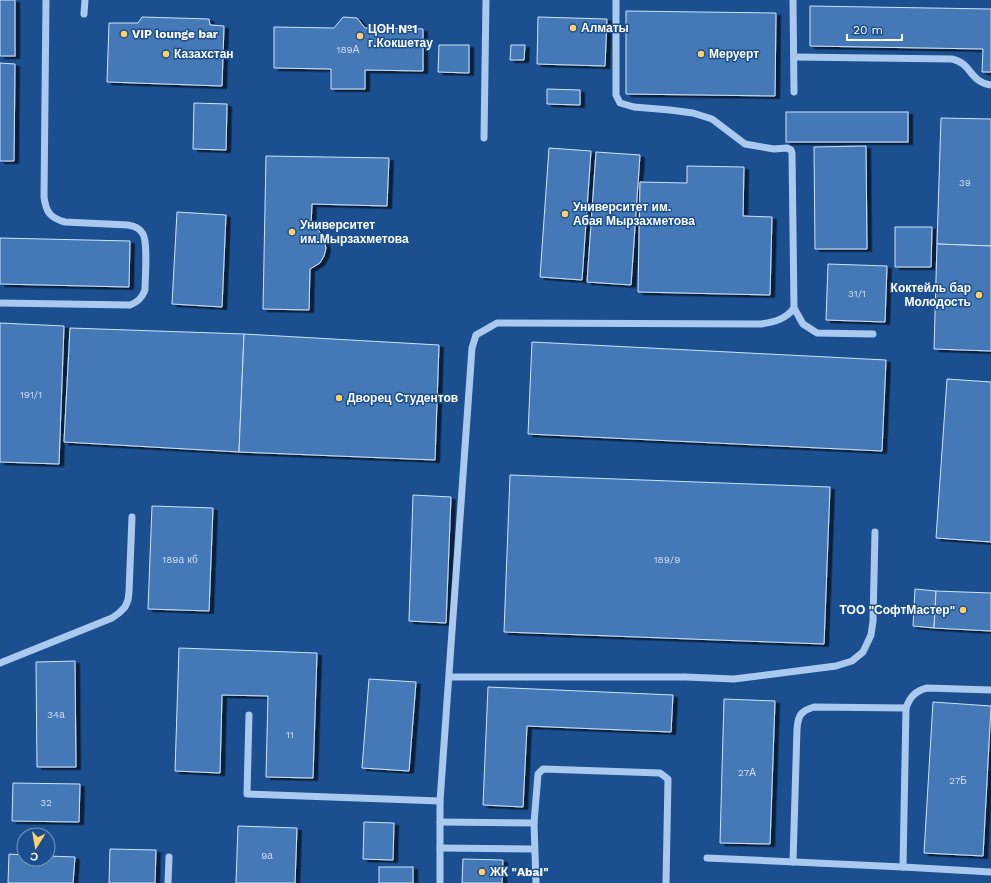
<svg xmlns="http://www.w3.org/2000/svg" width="991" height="883" viewBox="0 0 991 883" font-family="'Work Sans',sans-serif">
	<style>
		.building { fill: #4478b7; stroke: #cfe3fa; filter: url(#shadow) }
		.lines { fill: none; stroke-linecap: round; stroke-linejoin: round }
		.minor { stroke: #a9c9ee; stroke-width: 7 }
		.poi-dot { fill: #ffd166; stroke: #1b4f8f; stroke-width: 1.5 }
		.labels { text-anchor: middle; stroke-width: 3; stroke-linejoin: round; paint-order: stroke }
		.number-label { font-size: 10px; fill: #d0dded }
		.poi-label { font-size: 12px; font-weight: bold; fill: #fff; stroke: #1b4f8f; text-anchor: start }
	</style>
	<defs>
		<filter id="shadow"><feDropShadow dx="4.5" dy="2.5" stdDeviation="0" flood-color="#0009"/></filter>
	</defs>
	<rect width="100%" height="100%" fill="#1b4f8f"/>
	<g class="building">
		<rect x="0" y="0" width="15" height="56"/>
		<path d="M810 6 991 9V72H982L983 49 810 46Z"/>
		<path d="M626 11 776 13 775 96 626 94Z"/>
		<path d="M142 17 209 19 210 25 224 26 222 86 107 82 109 23H138Z"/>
		<path d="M343 17 357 18 365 28 423 29V71L365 70V89H331V69L274 68V27L334 28Z"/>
		<path d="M538 17 607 19 605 66 537 64Z"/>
		<path d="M439 45H469V73L438 72Z"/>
		<path d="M511 45H525L524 60H510Z"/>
		<path d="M0 63 15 64 14 161H0Z"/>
		<path d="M547 89 580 90V105L547 104Z"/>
		<path d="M194 103 227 104 226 150 193 149Z"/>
		<rect x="786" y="112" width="122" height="30"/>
		<path d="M941 118 991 119V246L937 244Z"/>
		<path d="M866 146 867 249H815L814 147Z"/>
		<path d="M549 148 591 151 582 280 540 277Z"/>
		<path d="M596 152 640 155 631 285 587 282Z"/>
		<path d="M266 156 389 158 387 206 312 204 311 226 318 230 323 236 326 248 324 256 320 263 310 269 309 310 263 309Z"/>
		<path d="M687 166 744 167 743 216 772 217 770 295 638 292 640 182 687 183Z"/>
		<path d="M177 212 226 215 222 307 172 304Z"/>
		<path d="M895 227H932L931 267H895Z"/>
		<path d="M0 238 130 241 129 287 0 284Z"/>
		<path d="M937 244 991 246V351L934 349Z"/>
		<path d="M828 264 887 266 885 322 826 320Z"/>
		<path d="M0 323 64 326 59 464 0 462Z"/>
		<path d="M70 328 244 334 239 452 64 442Z"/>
		<path d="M244 334 439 345 435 460 239 452Z"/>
		<path d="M532 342 886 360 882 451 528 434Z"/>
		<path d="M947 379 991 382V542L936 538Z"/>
		<path d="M510 475 830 487 824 644 504 632Z"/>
		<path d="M413 495 451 497 446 623 409 621Z"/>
		<path d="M152 506 213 508 209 611 148 609Z"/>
		<path d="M915 589 936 591 934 628 913 626Z"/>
		<path d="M936 591 991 593V631L934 628Z"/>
		<path d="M179 648 317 653 313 778 266 777 268 696 222 695 220 773 175 771Z"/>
		<path d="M75 661 76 767H37L36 662Z"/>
		<path d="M369 679 416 682 409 771 362 768Z"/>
		<path d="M488 687 673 695 671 732 527 726 523 807 483 805Z"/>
		<path d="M724 699 775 701 770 844 720 843Z"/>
		<path d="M933 702 991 706 983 856 924 853Z"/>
		<path d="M13 783 80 784 79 822 12 821Z"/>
		<path d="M364 822 394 823 393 860 363 859Z"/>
		<path d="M238 826 297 828 295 883H236Z"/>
		<path d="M110 849 156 850 155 883H109Z"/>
		<path d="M9 854 24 855V859H48V856L75 857 73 883H8Z"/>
		<path d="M463 859 503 860 502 883H462Z"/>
		<rect x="379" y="867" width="34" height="16"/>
	</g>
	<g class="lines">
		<g class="minor">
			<path d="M793 0 794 92"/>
			<path d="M84 14 85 0"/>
			<path d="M794 57 952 59C972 63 969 82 991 85"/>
			<path d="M484 138 486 0"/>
			<path d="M0 303 130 305C138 302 142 298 145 290 145 279 148 242 143 234 140 228 134 226 128 225L65 222C50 218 46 212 44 197L46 0"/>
			<path d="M794 308 803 324 817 333 873 334"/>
			<path d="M0 663 112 618 119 613 125 607 128 600 129 592 132 517"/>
			<path d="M450 677H685L734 679 836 666 852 661 863 652 871 635 873 621 875 532"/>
			<path d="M991 690 927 688C915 691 910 697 906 708L903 867 991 872"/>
			<path d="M249 715 247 794 440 801"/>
			<path d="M440 822 534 823 536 883"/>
			<path d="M534 823 538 774 543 769 660 773 668 779 666 883"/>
			<path d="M440 848 534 849"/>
			<path d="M707 858 903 867"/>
			<path d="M793 862 797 729C798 715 801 711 814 707L906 708"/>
			<path d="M168 883 169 857"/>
			<path d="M440 883V801L472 348 476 335 497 323 761 324C775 322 786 319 794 308L792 153 791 150 787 148 774 149 745 144 712 119 693 113 670 110 634 107 620 103 616 95V0"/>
		</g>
	</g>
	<g class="poi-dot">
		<circle cx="573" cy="28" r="4"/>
		<circle cx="124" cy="34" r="4"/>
		<circle cx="360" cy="36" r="4"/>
		<circle cx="166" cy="54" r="4"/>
		<circle cx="701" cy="54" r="4"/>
		<circle cx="565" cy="214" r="4"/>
		<circle cx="292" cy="232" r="4"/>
		<circle cx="979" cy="295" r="4"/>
		<circle cx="339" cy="398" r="4"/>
		<circle cx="963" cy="610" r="4"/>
		<circle cx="482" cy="872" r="4"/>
	</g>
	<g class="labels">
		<g class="number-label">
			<text x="348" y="53">189А</text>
			<text x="965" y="186">39</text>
			<text x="857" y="297">31/1</text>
			<text x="31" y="398">191/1</text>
			<text x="180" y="563">189а кб</text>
			<text x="667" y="563">189/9</text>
			<text x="56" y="718">34а</text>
			<text x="290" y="738">11</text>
			<text x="747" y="776">27А</text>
			<text x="958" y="784">27Б</text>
			<text x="46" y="806">32</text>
			<text x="267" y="859">9а</text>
		</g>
		<g class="poi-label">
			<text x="581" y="32">Алматы</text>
			<text x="368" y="33">ЦОН №1<tspan x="368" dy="14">г.Кокшетау</tspan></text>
			<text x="132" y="38">VIP lounge bar</text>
			<text x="174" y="58">Казахстан</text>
			<text x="709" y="58">Меруерт</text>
			<text x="573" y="211">Университет им.<tspan x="573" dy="14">Абая Мырзахметова</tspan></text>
			<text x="300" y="229">Университет<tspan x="300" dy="14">им.Мырзахметова</tspan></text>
			<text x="971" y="292" text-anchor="end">Коктейль бар<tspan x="971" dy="14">Молодость</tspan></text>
			<text x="347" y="402">Дворец Студентов</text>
			<text x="955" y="614" text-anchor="end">ТОО "СофтМастер"</text>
			<text x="490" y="876">ЖК "Abai"</text>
		</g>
	</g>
	<g transform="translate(36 847) rotate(191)"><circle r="19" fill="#1b4f8f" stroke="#7695bc"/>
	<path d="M0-3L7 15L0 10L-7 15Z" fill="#ffd166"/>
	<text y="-6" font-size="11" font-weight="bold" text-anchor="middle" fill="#ffffff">С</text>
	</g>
	<path d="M847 34v6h55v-6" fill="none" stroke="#ffffff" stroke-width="2"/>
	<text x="853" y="34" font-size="12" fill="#ffffff" stroke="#1b4f8f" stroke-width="3" paint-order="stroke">20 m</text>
</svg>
